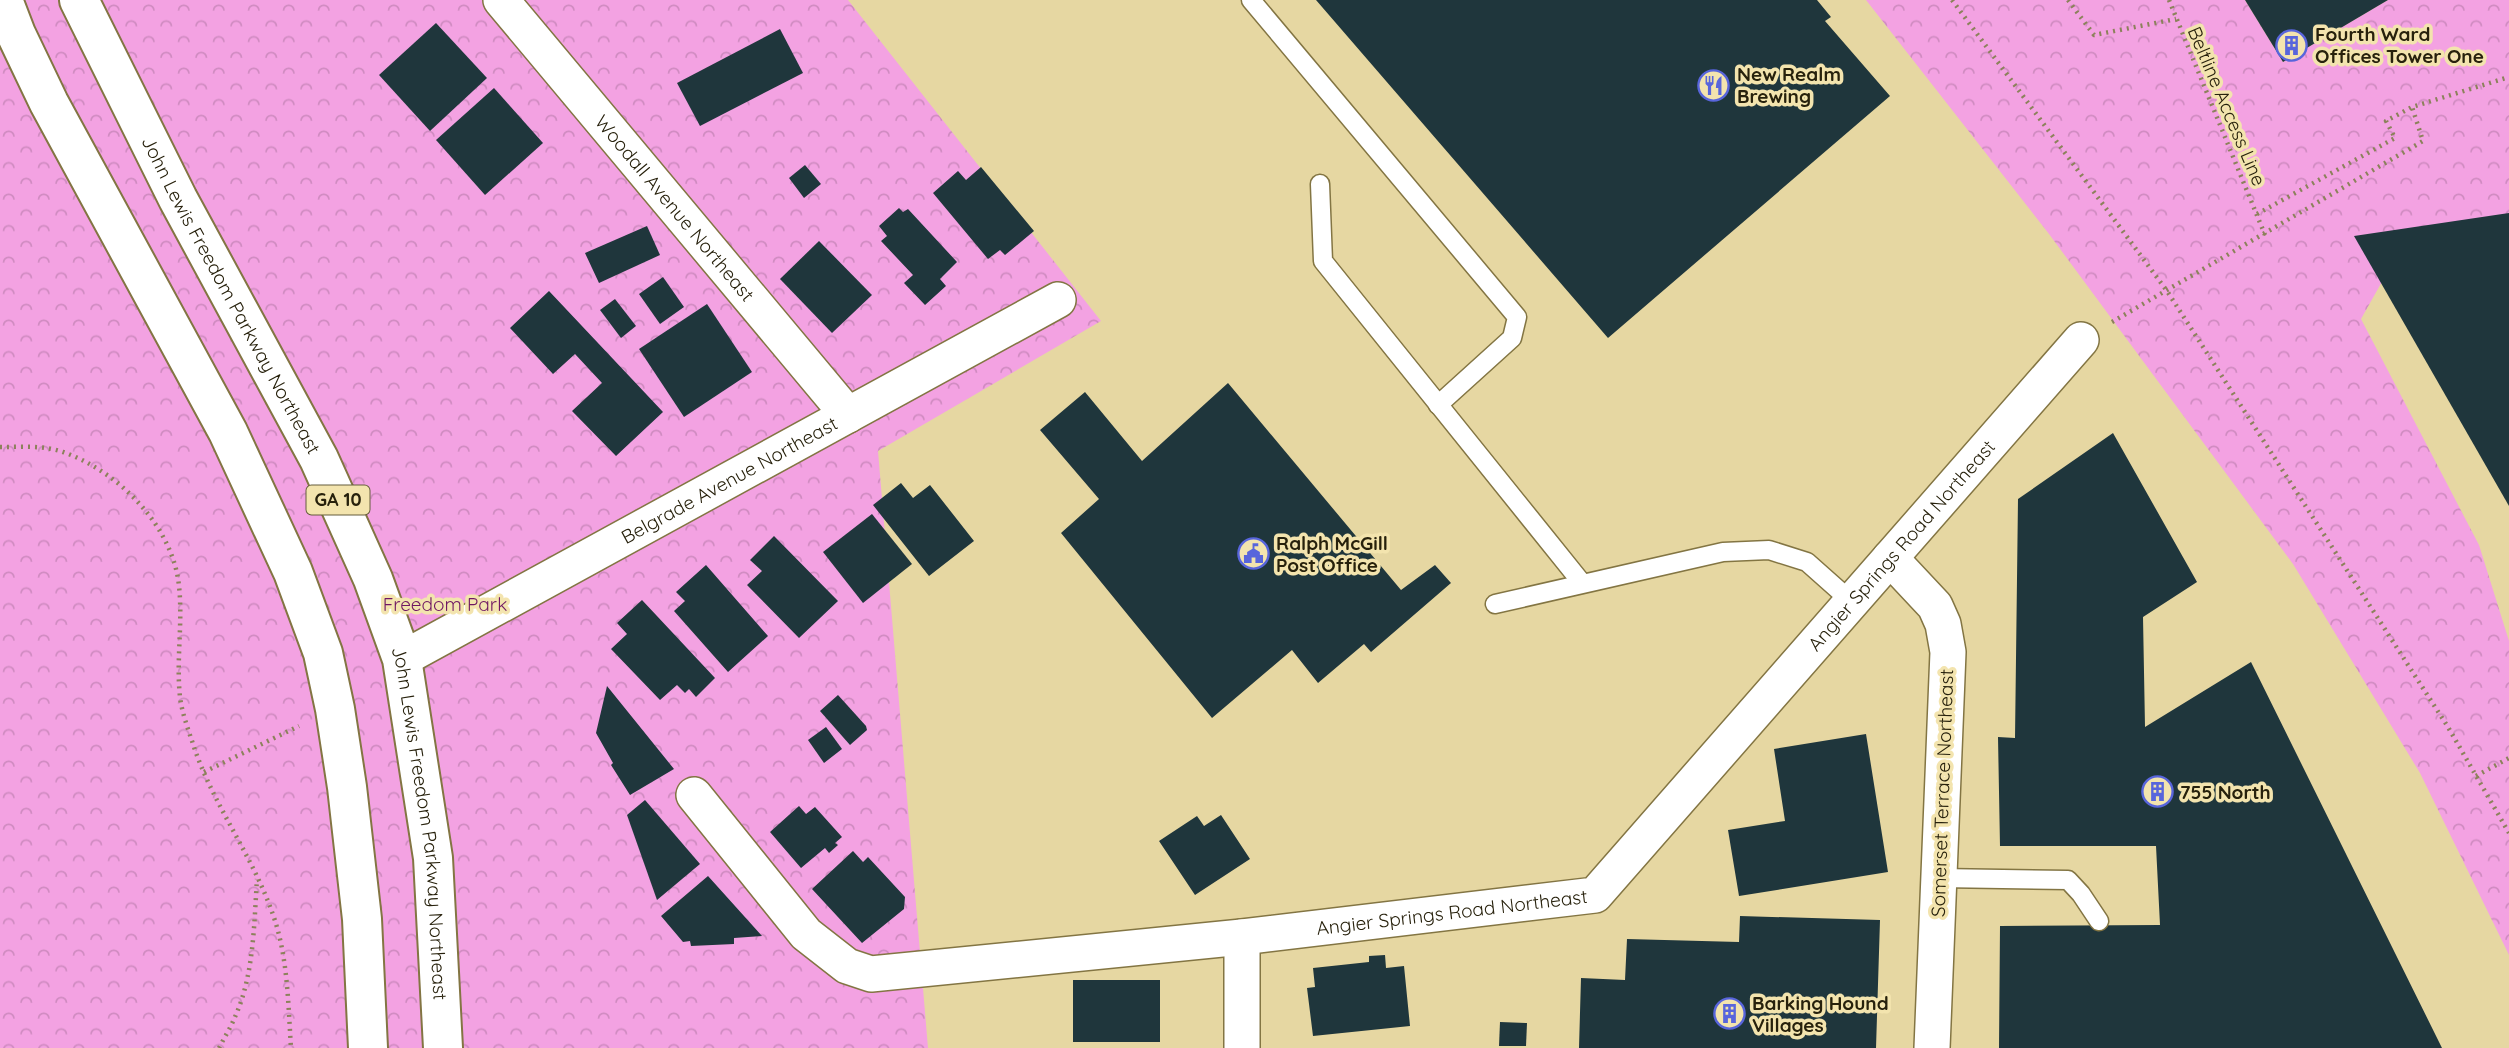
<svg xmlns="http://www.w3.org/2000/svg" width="2509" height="1048" viewBox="0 0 2509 1048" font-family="Quicksand,sans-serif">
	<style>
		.forest { fill: url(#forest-crowns) }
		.building { fill: #1f363c }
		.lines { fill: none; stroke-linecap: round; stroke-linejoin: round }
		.lane-casing { stroke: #837543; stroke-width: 21 }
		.street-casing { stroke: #837543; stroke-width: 38 }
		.highway-casing { stroke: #837543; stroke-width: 42 }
		.path { stroke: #8c815b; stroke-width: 4.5; stroke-dasharray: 2 5; stroke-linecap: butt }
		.lane { stroke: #fff; stroke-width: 18 }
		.street { stroke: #fff; stroke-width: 35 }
		.highway { stroke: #fff; stroke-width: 38 }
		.labels { text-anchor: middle; stroke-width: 7; stroke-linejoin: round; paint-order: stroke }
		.shield { fill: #f3e4ae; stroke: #645c3d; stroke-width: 2 }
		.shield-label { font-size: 18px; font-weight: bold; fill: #27210c }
		.poi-label { font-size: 19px; font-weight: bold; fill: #27210c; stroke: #f3e4ae; text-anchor: start }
		.street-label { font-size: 19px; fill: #27210c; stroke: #f3e4ae }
		.park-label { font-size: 19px; fill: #6f1763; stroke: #f3e4ae }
	</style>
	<defs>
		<pattern id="forest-crowns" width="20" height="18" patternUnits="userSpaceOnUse" patternTransform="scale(1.75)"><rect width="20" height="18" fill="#f3a2e2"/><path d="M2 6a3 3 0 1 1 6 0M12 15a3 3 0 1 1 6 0" fill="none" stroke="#d08bc1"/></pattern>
	</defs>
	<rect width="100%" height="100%" fill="#e6d7a2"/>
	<g class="forest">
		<path d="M0 0H848L1101 321 878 451 928 1048H0Z"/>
		<path d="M1866 0H2245L2283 62 2388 0H2509V241L2397 255 2361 319 2479 545 2509 641V955L2420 773 2293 564 2049 234Z"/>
	</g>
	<g class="building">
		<path d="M1316 0H1817L1831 17 1825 21 1890 96 1608 338Z"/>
		<path d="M2245 0H2388L2283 62Z"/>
		<path d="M436 23 487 78 430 131 379 75Z"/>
		<path d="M780 29 803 73 700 126 677 83Z"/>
		<path d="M494 88 543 143 485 195 436 140Z"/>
		<path d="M805 165 821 184 804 198 789 178Z"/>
		<path d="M981 167 1034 231 1005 255 1000 250 988 259 933 193 958 171 966 180Z"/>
		<path d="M899 208 903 212 908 209 957 262 940 279 946 286 925 305 904 283 913 275 881 241 887 236 879 226Z"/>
		<path d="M2509 213V506L2354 236Z"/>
		<path d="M647 226 660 255 599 283 585 253Z"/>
		<path d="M819 241 872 295 832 333 780 279Z"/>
		<path d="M663 277 684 307 660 324 639 294Z"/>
		<path d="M549 291 663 412 616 456 572 411 602 383 575 354 553 374 510 328Z"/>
		<path d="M615 299 636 326 621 338 600 310Z"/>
		<path d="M707 304 752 372 684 417 639 349Z"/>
		<path d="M1228 383 1401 590 1435 565 1451 583 1371 652 1364 644 1318 683 1292 650 1212 718 1061 533 1099 499 1040 430 1085 392 1142 461Z"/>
		<path d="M2113 433 2197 582 2143 617 2145 727 2251 662 2442 1048H1999L2000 926 2160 925 2156 846H2000L1998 737 2015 738 2018 499Z"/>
		<path d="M901 483 913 498 930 485 974 541 929 576 873 505Z"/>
		<path d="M872 514 912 564 863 603 823 552Z"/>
		<path d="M774 536 838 601 799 638 747 585 762 571 750 560Z"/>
		<path d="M706 565 768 636 728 672 674 611 685 601 676 592Z"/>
		<path d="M642 600 715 678 696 697 689 689 685 693 677 685 660 700 611 649 627 634 617 623Z"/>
		<path d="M607 686 674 769 630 795 611 765 613 763 596 733Z"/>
		<path d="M838 695 866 726 867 730 850 745 820 711Z"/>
		<path d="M826 727 842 749 824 763 808 740Z"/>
		<path d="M1866 734 1888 872 1739 896 1728 830 1785 821 1774 749Z"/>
		<path d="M645 800 700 864 657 900 627 815Z"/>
		<path d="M799 806 806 814 815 807 842 837 835 843 838 845 829 853 825 848 801 868 770 832Z"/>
		<path d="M1221 815 1250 859 1195 895 1159 841 1197 816 1204 826Z"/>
		<path d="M853 851 863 862 868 857 905 897 904 909 862 943 812 889Z"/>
		<path d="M708 876 762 936 734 938V944L691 946 690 941 683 942 661 916Z"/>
		<path d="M1740 916 1880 920 1876 1048H1579L1581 978 1625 980 1627 939 1739 942Z"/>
		<path d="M1385 955 1386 968 1404 966 1410 1026 1313 1036 1307 988 1315 987 1313 968 1369 962V956Z"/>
		<rect x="1073" y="980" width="87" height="62"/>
		<path d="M1500 1022 1527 1023 1526 1046H1499Z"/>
	</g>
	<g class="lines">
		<defs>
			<g id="lane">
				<path d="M1251 0 1517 317 1512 338 1438 405"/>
				<path d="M1320 184 1323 261 1582 583"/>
				<path d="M1495 604 1723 552 1769 550 1807 562 1852 602"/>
				<path d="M1939 878 2068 880 2081 894 2099 921"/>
			</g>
			<g id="street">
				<path id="s1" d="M501 0 848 415"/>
				<path d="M1890 558 1935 606 1943 624 1948 652 1932 1048"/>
				<path id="s2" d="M402 659 1058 300"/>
				<path id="s3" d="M694 795 806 934 847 966 871 974 1242 937 1595 895 2081 340"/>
				<path d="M1242 937V1048"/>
			</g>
			<g id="highway">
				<path d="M3 0 16 34 49 103 228 432 293 572 323 653 335 709 347 787 362 919 368 1048"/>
				<path id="s4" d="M79 0 178 199 319 459 373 579 402 659 433 858 443 1048"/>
			</g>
		</defs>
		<use href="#lane" class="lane-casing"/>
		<use href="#street" class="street-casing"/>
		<use href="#highway" class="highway-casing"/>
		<g class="path">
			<path d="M1952 0 2167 291 2448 727 2509 833"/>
			<path d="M2068 0 2094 35 2176 19"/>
			<path d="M2169 0 2265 235"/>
			<path d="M2257 214 2395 138 2386 121 2412 107 2509 77"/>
			<path d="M2112 322 2423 141 2412 107"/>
			<path d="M0 447C21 447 43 445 63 452 118 471 173 526 179 586 183 623 176 660 180 697 182 713 188 729 193 744 212 803 251 853 272 912 288 955 288 1003 291 1048"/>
			<path d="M204 772 299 726"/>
			<path d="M2476 776 2509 758"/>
			<path d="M219 1048C224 1038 230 1029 234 1019 254 977 254 924 257 879"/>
		</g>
		<use href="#lane" class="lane"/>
		<use href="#street" class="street"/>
		<use href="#highway" class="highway"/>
	</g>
	<defs>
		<symbol id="building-ring" viewBox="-11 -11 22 22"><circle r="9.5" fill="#f3e4ae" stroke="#5865dc" stroke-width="1.5"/><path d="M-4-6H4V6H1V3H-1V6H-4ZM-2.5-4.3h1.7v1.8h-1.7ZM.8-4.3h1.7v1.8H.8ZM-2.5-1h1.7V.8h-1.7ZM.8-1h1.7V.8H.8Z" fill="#5865dc"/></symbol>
		<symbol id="restaurant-ring" viewBox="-11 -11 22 22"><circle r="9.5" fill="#f3e4ae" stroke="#5865dc" stroke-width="1.5"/><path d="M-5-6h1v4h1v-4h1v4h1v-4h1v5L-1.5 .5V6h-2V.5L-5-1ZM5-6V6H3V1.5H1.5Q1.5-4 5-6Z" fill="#5865dc"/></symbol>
		<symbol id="civic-ring" viewBox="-11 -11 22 22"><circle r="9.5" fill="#f3e4ae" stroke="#5865dc" stroke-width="1.5"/><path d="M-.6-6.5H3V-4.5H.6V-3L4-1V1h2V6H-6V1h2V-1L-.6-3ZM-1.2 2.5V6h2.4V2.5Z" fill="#5865dc"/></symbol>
	</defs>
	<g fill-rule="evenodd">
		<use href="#building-ring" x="2274" y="28" width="35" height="35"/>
		<use href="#restaurant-ring" x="1696" y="68" width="35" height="35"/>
		<use href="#civic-ring" x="1236" y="536" width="35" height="35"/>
		<use href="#building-ring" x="2140" y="774" width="35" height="35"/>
		<use href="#building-ring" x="1712" y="996" width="35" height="35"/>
	</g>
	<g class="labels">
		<rect class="shield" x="306.5" y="485.5" width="63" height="29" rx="5"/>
		<g class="shield-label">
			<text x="338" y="506">GA 10</text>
		</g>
		<g class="poi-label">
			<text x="2315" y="41">Fourth Ward<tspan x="2315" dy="22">Offices Tower One</tspan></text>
			<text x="1737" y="81">New Realm<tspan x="1737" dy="22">Brewing</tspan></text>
			<text x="1276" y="550">Ralph McGill<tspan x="1276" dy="22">Post Office</tspan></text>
			<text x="2180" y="799">755 North</text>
			<text x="1752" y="1010">Barking Hound<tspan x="1752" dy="22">Villages</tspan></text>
		</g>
		<g class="street-label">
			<text transform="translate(2227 106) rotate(67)" y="7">Beltline Access Line</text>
			<text dy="7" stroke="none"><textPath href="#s1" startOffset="271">Woodall Avenue Northeast</textPath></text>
			<text dy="7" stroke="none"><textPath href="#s4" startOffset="332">John Lewis Freedom Parkway Northeast</textPath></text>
			<text dy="7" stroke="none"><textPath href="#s2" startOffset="373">Belgrade Avenue Northeast</textPath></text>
			<text dy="7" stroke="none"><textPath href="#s3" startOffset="1449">Angier Springs Road Northeast</textPath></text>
			<text transform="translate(1942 793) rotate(-88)" y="7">Somerset Terrace Northeast</text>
			<text dy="7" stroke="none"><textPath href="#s4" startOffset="900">John Lewis Freedom Parkway Northeast</textPath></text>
			<text dy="7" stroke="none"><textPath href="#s3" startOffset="840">Angier Springs Road Northeast</textPath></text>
		</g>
		<g class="park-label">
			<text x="445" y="611">Freedom Park</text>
		</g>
	</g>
</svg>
